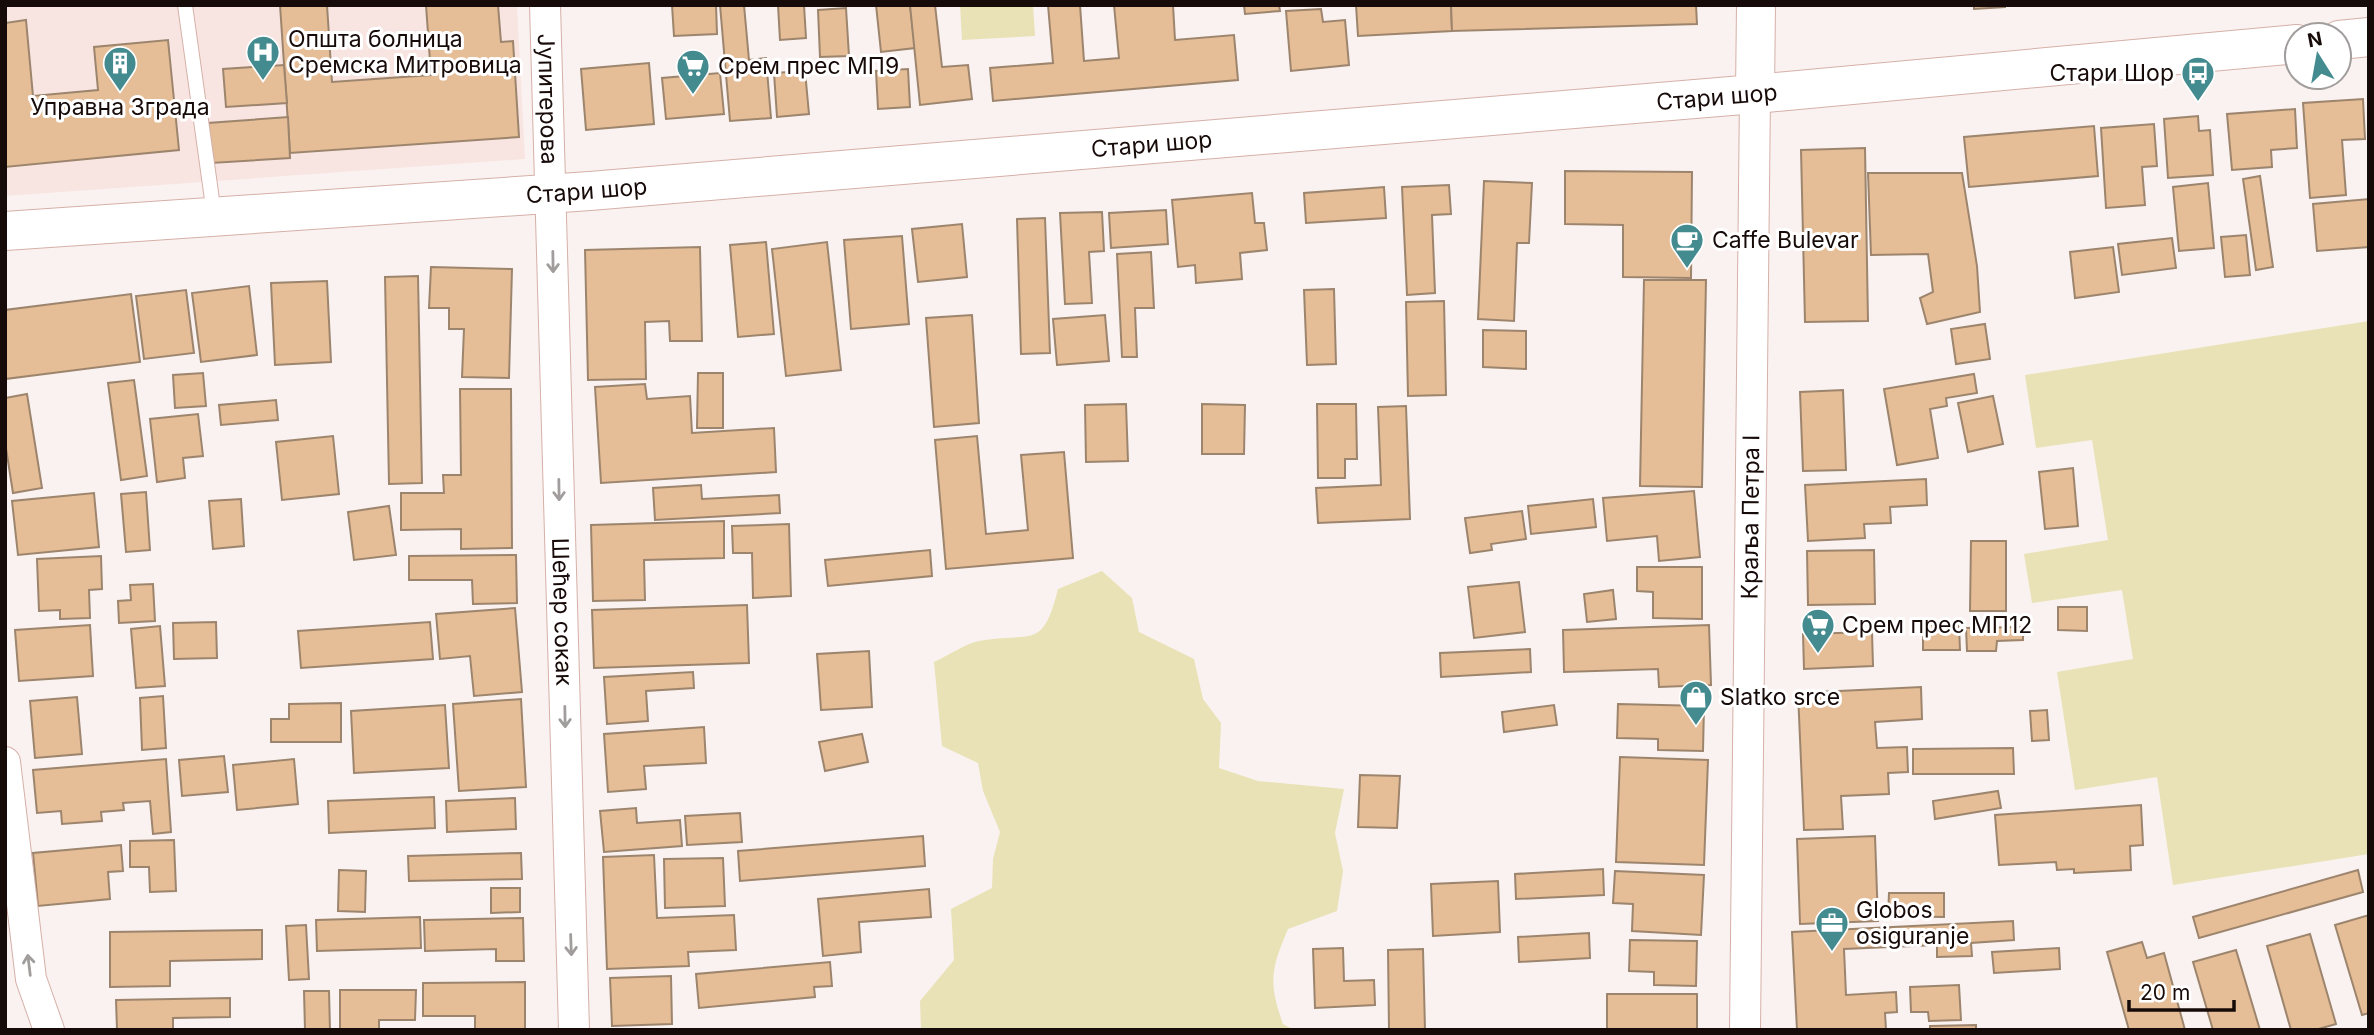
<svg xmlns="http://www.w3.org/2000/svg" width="2374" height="1035" viewBox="0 0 2374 1035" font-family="Inter,sans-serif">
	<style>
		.built { fill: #f8e5e1 }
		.green { fill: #e9e2b6 }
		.building { fill: #e5bd97; stroke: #9d856d; stroke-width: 2 }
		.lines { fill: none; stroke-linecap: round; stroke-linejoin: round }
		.lane-casing { stroke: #d5b0a8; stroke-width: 16 }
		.street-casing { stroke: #d5b0a8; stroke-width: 32 }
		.secondary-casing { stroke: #d5b0a8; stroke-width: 40 }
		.lane { stroke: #fff; stroke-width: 14 }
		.street { stroke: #fff; stroke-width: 30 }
		.secondary { stroke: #fff; stroke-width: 38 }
		.oneway { stroke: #a29d9d }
		.labels { text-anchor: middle; stroke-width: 6; stroke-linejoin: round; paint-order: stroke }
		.poi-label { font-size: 23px; fill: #170b09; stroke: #fff; text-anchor: start }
		.street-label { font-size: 23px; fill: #170b09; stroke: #fff }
	</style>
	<rect width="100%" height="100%" fill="#faf2f0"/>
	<path class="built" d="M5 5H517L525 159 5 196Z"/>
	<g class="green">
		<path d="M960 5H1033L1035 36 962 40Z"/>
		<path d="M2369 321V854L2173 885 2157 777 2075 790 2057 672 2133 659 2122 590 2032 603 2024 554 2108 540 2092 440 2036 448 2025 375Z"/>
		<path d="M1102 571 1132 598 1139 632 1194 659 1203 699 1221 723 1219 768 1258 781 1344 789 1335 833 1343 871 1337 911 1288 929C1271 969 1268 982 1283 1024L1294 1030H921L920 1001 954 960 951 909 992 888 993 859 1000 832 983 791 978 763 942 746 934 662C948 656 964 644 979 641 1033 631 1042 652 1058 589Z"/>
	</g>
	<g class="building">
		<path d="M280 5H327L332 82 431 75 426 5H498L501 42 513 41 519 137 290 153Z"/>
		<path d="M672 5H716L717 34 674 36Z"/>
		<path d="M720 5H744L749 60 766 58 771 118 730 121Z"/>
		<path d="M778 5H804L806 38 780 40Z"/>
		<path d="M876 5H910L915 48 881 52Z"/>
		<path d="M910 5H935L942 67 968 65 972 99 920 105Z"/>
		<path d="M1048 5H1080L1084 61 1119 58 1114 5H1173L1175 40 1234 35 1238 80 993 101 990 68 1053 63Z"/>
		<path d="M1244 5H1279L1280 11 1245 14Z"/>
		<path d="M1356 5H1451L1452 31 1358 36Z"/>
		<path d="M1451 5H1696L1697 24 1452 31Z"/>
		<path d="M1974 5H2005V7L1974 9Z"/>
		<path d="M846 8 849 56 820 57 818 10Z"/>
		<path d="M1321 9 1323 22 1345 20 1349 65 1291 71 1286 11Z"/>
		<path d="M26 20 33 96 98 90 94 47 168 40 179 150 5 167V23Z"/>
		<path d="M649 63 654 124 586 130 581 69Z"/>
		<path d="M284 65 287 103 226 107 223 69Z"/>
		<path d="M908 69 910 107 878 109 876 71Z"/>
		<path d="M805 71 809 114 777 117 774 73Z"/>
		<path d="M720 73 724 114 666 119 662 78Z"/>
		<path d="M2363 99 2365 139 2342 140 2346 195 2310 198 2303 103Z"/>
		<path d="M2295 109 2297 148 2271 150 2272 167 2232 170 2227 114Z"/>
		<path d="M2198 116 2199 131 2210 130 2213 175 2168 178 2164 119Z"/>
		<path d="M288 117 290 158 211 163 208 123Z"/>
		<path d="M2154 124 2157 166 2142 167 2145 205 2106 208 2101 128Z"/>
		<path d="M2094 126 2098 176 1969 187 1964 137Z"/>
		<path d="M1865 148 1868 321 1805 322 1801 150Z"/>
		<path d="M1565 171 1692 172 1691 278 1623 277V225L1565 224Z"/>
		<path d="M1868 173H1962L1977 266 1980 312 1927 324 1920 298 1933 292 1928 254 1871 255Z"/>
		<path d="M2260 176 2273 267 2256 270 2243 179Z"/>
		<path d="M1484 181 1532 183 1529 243H1517L1514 321 1478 319Z"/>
		<path d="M2208 183 2214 248 2179 251 2173 187Z"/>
		<path d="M1449 185 1451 214 1432 215 1435 293 1407 295 1402 187Z"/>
		<path d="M1384 187 1386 218 1306 223 1304 193Z"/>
		<path d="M1252 193 1255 223H1264L1267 250 1240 253 1242 279 1196 283 1195 265 1178 267 1172 200Z"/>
		<path d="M2369 199V247L2317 251 2313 204Z"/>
		<path d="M1166 210 1168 244 1111 248 1109 213Z"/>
		<path d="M1102 212 1104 251 1089 252 1092 303 1065 304 1060 213Z"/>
		<path d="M1045 218 1050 353 1021 354 1017 219Z"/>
		<path d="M962 224 967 277 918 282 912 229Z"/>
		<path d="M2246 235 2250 275 2225 277 2221 237Z"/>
		<path d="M902 236 909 324 851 329 844 240Z"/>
		<path d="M2172 238 2176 268 2122 275 2118 244Z"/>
		<path d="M766 242 774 334 738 337 730 245Z"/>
		<path d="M827 242 841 370 786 376 772 249Z"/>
		<path d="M700 247 702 341H670L669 321 645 322 646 379 588 380 585 250Z"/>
		<path d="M2113 247 2119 292 2075 298 2070 252Z"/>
		<path d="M1151 252 1154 308H1135L1137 357H1122L1117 254Z"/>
		<path d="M431 267 512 269 509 378 462 377 464 329H449V308H429Z"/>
		<path d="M418 276 422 483 389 484 385 277Z"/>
		<path d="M1644 280H1706L1702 487 1640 486Z"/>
		<path d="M327 281 331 362 275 365 271 283Z"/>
		<path d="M249 286 257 355 201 362 192 293Z"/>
		<path d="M1334 289 1336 364 1307 365 1304 290Z"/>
		<path d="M186 290 194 353 144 359 136 296Z"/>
		<path d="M131 294 140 362 5 379V310Z"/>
		<path d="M1444 301 1446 395 1408 396 1406 302Z"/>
		<path d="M972 315 979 423 934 427 926 318Z"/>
		<path d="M1105 315 1109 361 1057 365 1053 319Z"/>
		<path d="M1985 324 1990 359 1956 364 1951 329Z"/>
		<path d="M1483 330 1526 331V369L1483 367Z"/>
		<path d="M203 373 206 406 175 408 173 375Z"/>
		<path d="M698 373H723V428H697Z"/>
		<path d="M1974 374 1977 393 1946 398 1947 406 1930 409 1938 458 1897 465 1884 389Z"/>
		<path d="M134 380 147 476 121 480 108 383Z"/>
		<path d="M645 384 647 399 690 396 692 433 774 428 776 472 601 483 595 387Z"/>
		<path d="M460 389H511L512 548 461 549V529L401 530V493H444L443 475H461Z"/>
		<path d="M1843 390 1846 470 1803 471 1800 392Z"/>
		<path d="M27 394 42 488 13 493 5 442V398Z"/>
		<path d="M1993 396 2003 444 1968 452 1958 403Z"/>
		<path d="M276 400 278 420 221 425 219 405Z"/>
		<path d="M1126 404 1128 461 1086 462 1085 405Z"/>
		<path d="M1202 404 1245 405 1244 454H1202Z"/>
		<path d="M1317 404H1356L1357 459H1345V478H1318Z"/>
		<path d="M1406 406 1410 519 1318 523 1316 488 1381 485 1378 407Z"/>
		<path d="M198 414 203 456 183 458 185 478 157 482 150 419Z"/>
		<path d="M333 436 339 494 282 500 276 442Z"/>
		<path d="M977 436 986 534 1028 530 1021 455 1064 452 1073 558 946 569 935 440Z"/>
		<path d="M2073 468 2078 526 2045 529 2039 472Z"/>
		<path d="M1926 479 1927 505 1890 507 1891 523 1864 524 1865 538 1808 541 1805 485Z"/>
		<path d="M701 485 702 499 779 495 780 513 655 520 653 488Z"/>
		<path d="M1694 491 1700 557 1659 561 1657 536 1607 541 1603 498Z"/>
		<path d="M146 492 150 550 126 552 121 494Z"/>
		<path d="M94 493 99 547 18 555 12 501Z"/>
		<path d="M241 499 244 546 213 549 209 501Z"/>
		<path d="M1593 499 1596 527 1531 534 1528 506Z"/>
		<path d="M389 506 396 555 354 560 348 512Z"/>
		<path d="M1522 511 1526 539 1491 544 1492 550 1470 553 1465 518Z"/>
		<path d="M724 521V558L644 560 645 600 593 601 591 525Z"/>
		<path d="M789 524 791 596 753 598 752 553H733L732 526Z"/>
		<path d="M1971 541H2006V611H1970Z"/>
		<path d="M930 550 932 576 828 586 825 560Z"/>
		<path d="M1874 550 1875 604 1808 605 1807 551Z"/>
		<path d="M516 555 517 603 473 604 472 580H409V556Z"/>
		<path d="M101 556 102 589 89 590 90 618 60 619V610L39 611 37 559Z"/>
		<path d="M1637 567H1702V619L1653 618V592L1637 591Z"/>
		<path d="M1519 582 1525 632 1474 638 1468 587Z"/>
		<path d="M153 584 155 621 119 623 118 601 131 600 130 585Z"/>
		<path d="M1613 590 1616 619 1587 622 1584 594Z"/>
		<path d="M747 605 749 663 594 668 592 610Z"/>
		<path d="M2058 607H2087V631L2058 630Z"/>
		<path d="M515 608 522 692 474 696 470 656 440 659 436 614Z"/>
		<path d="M216 622 217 658 174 659 173 623Z"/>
		<path d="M430 622 433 659 301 668 298 631Z"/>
		<path d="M90 625 93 676 19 681 15 630Z"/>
		<path d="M1709 625 1711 685 1659 687 1658 669 1564 672 1563 630Z"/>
		<path d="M1923 625H1959L1960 650H1923Z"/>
		<path d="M160 626 165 686 136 688 131 629Z"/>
		<path d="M2023 627V640L1997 641 1996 651H1967L1966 628Z"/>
		<path d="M1872 632 1873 666 1804 669 1803 634Z"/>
		<path d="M1530 649 1531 672 1441 677 1440 653Z"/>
		<path d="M869 651 872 707 821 710 817 654Z"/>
		<path d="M693 672 694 688 646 691 648 721 607 724 604 677Z"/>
		<path d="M1921 687 1922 719 1875 722 1877 748 1907 747 1908 772 1888 773 1889 794 1841 796 1843 829 1804 830 1798 693Z"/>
		<path d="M163 696 166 748 142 750 140 698Z"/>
		<path d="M77 697 82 754 35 758 30 701Z"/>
		<path d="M521 699 526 787 459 791 453 704Z"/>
		<path d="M341 703V742H271V719H289V704Z"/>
		<path d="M1618 704 1704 706 1703 751 1658 750V739L1617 738Z"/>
		<path d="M445 705 449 768 354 773 351 711Z"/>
		<path d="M1554 705 1557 725 1504 732 1502 712Z"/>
		<path d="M2047 710 2049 740 2032 741 2030 711Z"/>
		<path d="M704 727 706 763 644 766 646 789 608 792 604 734Z"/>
		<path d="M862 734 868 762 825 771 819 742Z"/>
		<path d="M2013 748 2014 774H1913V749Z"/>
		<path d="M224 756 228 792 182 796 179 760Z"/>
		<path d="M1620 757 1708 760 1704 865 1616 862Z"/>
		<path d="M166 759 171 832 153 834 150 801 123 803 124 810 101 812 102 821 62 824 61 811 37 813 33 770Z"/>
		<path d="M294 759 298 804 237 810 233 765Z"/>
		<path d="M1360 775 1400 776 1397 828 1358 827Z"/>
		<path d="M1998 791 2001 808 1935 819 1933 801Z"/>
		<path d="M434 797 435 828 329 833 328 801Z"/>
		<path d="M515 798 516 829 447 832 446 801Z"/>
		<path d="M2141 805 2143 845 2130 846 2131 870 2074 873V869L2057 870 2056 862 1999 865 1995 815Z"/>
		<path d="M636 808 637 823 680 820 682 846 604 852 600 811Z"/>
		<path d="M740 813 742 842 687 845 685 816Z"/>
		<path d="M923 836 925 866 740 881 738 851Z"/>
		<path d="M1875 836 1878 921 1800 924 1797 839Z"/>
		<path d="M174 840 176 891 150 892 149 867H130V841Z"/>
		<path d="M121 845 123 871 108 872 110 899 38 906 33 853Z"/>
		<path d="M521 853 522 879 409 881 408 856Z"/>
		<path d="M654 855 657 918 734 915 736 950 688 952 689 966 607 969 603 857Z"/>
		<path d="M723 858 725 906 665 908 664 859Z"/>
		<path d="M1603 869 1604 895 1516 899 1515 874Z"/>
		<path d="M339 870 366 871 365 912 338 911Z"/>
		<path d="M2358 870 2363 892 2199 938 2193 917Z"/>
		<path d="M1615 871 1704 875 1701 935 1632 931 1633 904 1613 903Z"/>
		<path d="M1498 881 1500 932 1433 936 1431 884Z"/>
		<path d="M491 888H520V912L491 913Z"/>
		<path d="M929 889 931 917 859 922 861 952 823 956 818 899Z"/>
		<path d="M1889 893H1944V917L1888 916Z"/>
		<path d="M2369 915V1013L2362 1015 2335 925Z"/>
		<path d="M420 917 421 948 317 951 316 920Z"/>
		<path d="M523 918 524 961H496V949L425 951 424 920Z"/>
		<path d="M2013 921 2014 940 1971 943 1972 956 1937 957V945L1844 949 1846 995 1896 992 1897 1012 1885 1013 1886 1030H1797L1792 932Z"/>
		<path d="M306 925 309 979 289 980 286 926Z"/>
		<path d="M262 930V959L170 961V986L110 987V932Z"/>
		<path d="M1589 933 1590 958 1519 962 1518 937Z"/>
		<path d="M2310 934 2336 1024 2315 1030H2291L2267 946Z"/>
		<path d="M1630 940 1697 941 1696 986 1654 985V972L1629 971Z"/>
		<path d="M2142 942 2147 958 2164 953 2185 1030H2129L2107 952Z"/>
		<path d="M1343 948 1344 981 1374 980 1375 1005 1315 1008 1313 949Z"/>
		<path d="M2059 948 2060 969 1994 973 1992 952Z"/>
		<path d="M1423 949 1425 1030H1389L1388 950Z"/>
		<path d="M2236 950 2260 1030H2213L2193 962Z"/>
		<path d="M830 962 832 986 814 987 815 997 699 1008 696 974Z"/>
		<path d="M671 976 672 1024 612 1026 610 978Z"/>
		<path d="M525 982V1030H475V1016H423V983Z"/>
		<path d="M1959 985 1961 1020 1929 1021 1928 1012H1911L1910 987Z"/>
		<path d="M340 990H416L415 1020H379V1030H340Z"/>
		<path d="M304 991H329L330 1030H305Z"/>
		<rect x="1607" y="994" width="90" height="36"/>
		<path d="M230 998V1017L173 1018V1030H117L116 1000Z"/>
		<path d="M1976 1025V1030H1930V1026Z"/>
	</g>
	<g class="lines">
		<defs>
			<path id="lane" d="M185 5 214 214"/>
			<g id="street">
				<path id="s1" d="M545 5 574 1030"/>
				<path d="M5 762 31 979 49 1030"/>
				<path id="s2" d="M1745 1030 1755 94"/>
			</g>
			<g id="secondary">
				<path d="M2339 40 2369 37"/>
				<path d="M1755 94 1756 5"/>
				<path id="s3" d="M5 231 590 191 1755 94 2297 44"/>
			</g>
		</defs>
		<use href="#lane" class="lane-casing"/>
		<use href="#street" class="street-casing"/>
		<use href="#secondary" class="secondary-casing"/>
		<use href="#lane" class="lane"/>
		<use href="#street" class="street"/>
		<use href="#secondary" class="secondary"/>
	</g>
	<defs><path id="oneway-shaft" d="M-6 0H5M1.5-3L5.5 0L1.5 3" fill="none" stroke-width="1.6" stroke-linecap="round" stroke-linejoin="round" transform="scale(1.75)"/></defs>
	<g class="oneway">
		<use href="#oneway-shaft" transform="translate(553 262) rotate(89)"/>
		<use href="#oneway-shaft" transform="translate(559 490) rotate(89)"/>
		<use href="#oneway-shaft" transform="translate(565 717) rotate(89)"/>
		<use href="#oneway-shaft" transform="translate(571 945) rotate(88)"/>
		<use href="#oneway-shaft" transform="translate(29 965) rotate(-97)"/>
	</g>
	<defs>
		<symbol id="hospital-pin" viewBox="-11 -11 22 30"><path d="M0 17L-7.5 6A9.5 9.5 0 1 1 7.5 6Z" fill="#438b8f" stroke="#fff"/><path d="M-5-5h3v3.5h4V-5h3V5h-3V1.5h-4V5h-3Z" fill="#fff"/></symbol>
		<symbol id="building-pin" viewBox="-11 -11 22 30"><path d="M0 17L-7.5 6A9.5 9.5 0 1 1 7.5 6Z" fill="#438b8f" stroke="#fff"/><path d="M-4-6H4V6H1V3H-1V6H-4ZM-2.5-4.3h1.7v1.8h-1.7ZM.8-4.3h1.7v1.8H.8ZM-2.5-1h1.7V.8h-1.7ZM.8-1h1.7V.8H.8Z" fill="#fff"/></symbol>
		<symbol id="supermarket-pin" viewBox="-11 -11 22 30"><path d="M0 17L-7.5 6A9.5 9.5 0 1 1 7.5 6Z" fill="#438b8f" stroke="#fff"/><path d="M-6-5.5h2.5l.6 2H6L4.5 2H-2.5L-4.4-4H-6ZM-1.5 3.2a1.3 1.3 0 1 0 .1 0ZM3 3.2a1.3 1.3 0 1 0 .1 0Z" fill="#fff"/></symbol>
		<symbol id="bus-pin" viewBox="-11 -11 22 30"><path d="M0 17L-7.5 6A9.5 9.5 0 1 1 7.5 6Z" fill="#438b8f" stroke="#fff"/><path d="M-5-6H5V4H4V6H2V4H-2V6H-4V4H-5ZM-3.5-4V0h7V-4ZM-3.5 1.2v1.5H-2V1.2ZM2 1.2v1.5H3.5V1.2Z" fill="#fff"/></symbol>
		<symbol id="cafe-pin" viewBox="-11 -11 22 30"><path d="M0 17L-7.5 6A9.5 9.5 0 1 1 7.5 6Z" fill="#438b8f" stroke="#fff"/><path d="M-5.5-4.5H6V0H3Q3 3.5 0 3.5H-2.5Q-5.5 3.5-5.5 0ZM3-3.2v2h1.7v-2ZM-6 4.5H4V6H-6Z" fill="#fff"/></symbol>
		<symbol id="shop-pin" viewBox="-11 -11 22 30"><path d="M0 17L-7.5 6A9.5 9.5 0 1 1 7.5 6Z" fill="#438b8f" stroke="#fff"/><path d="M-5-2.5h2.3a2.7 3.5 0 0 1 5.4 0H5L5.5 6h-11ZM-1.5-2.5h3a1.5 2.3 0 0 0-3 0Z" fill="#fff"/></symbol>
		<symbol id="office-pin" viewBox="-11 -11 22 30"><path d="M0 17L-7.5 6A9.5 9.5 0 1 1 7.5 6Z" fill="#438b8f" stroke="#fff"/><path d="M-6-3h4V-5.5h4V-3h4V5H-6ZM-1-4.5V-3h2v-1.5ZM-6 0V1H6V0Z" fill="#fff"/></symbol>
	</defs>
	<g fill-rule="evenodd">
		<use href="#hospital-pin" x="244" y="33" width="38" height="52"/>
		<use href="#building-pin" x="101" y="44" width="38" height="52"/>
		<use href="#supermarket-pin" x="674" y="47" width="38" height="52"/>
		<use href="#bus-pin" x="2179" y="54" width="38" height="52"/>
		<use href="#cafe-pin" x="1668" y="221" width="38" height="52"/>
		<use href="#supermarket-pin" x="1799" y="606" width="38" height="52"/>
		<use href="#shop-pin" x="1677" y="678" width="38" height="52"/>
		<use href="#office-pin" x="1813" y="904" width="38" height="52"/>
	</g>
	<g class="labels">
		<g class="poi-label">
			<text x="288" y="47">Општа болница<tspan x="288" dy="26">Сремска Митровица</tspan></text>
			<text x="718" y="74">Срем прес МП9</text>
			<text x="2174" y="81" text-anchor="end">Стари Шор</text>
			<text x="120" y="115" text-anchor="middle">Управна Зграда</text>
			<text x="1712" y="248">Caffe Bulevar</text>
			<text x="1842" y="633">Срем прес МП12</text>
			<text x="1720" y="705">Slatko srce</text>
			<text x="1856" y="918">Globos<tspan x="1856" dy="26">osiguranje</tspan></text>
		</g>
		<g class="street-label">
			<text dy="8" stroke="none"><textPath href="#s3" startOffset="1717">Стари шор</textPath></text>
			<text dy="8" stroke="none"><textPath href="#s1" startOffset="94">Јупитерова</textPath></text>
			<text dy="8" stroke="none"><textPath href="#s3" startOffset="1150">Стари шор</textPath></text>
			<text dy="8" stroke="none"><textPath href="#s3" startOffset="583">Стари шор</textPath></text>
			<text dy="8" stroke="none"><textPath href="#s2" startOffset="513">Краља Петра I</textPath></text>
			<text dy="8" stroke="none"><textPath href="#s1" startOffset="607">Шећер сокак</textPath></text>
		</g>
	</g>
	<rect width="2374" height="1035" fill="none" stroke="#170b09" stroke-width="14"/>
	<g transform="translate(2318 56) rotate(349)"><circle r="33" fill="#ffffff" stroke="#a29d9d" stroke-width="2"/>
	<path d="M0-5L12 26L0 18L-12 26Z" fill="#438b8f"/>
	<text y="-10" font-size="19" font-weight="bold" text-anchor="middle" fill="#170b09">N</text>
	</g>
	<path d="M2129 1000v10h105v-10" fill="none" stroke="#170b09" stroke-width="3.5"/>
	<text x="2140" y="1000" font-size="21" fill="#170b09" stroke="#ffffff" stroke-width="5" paint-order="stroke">20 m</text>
</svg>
